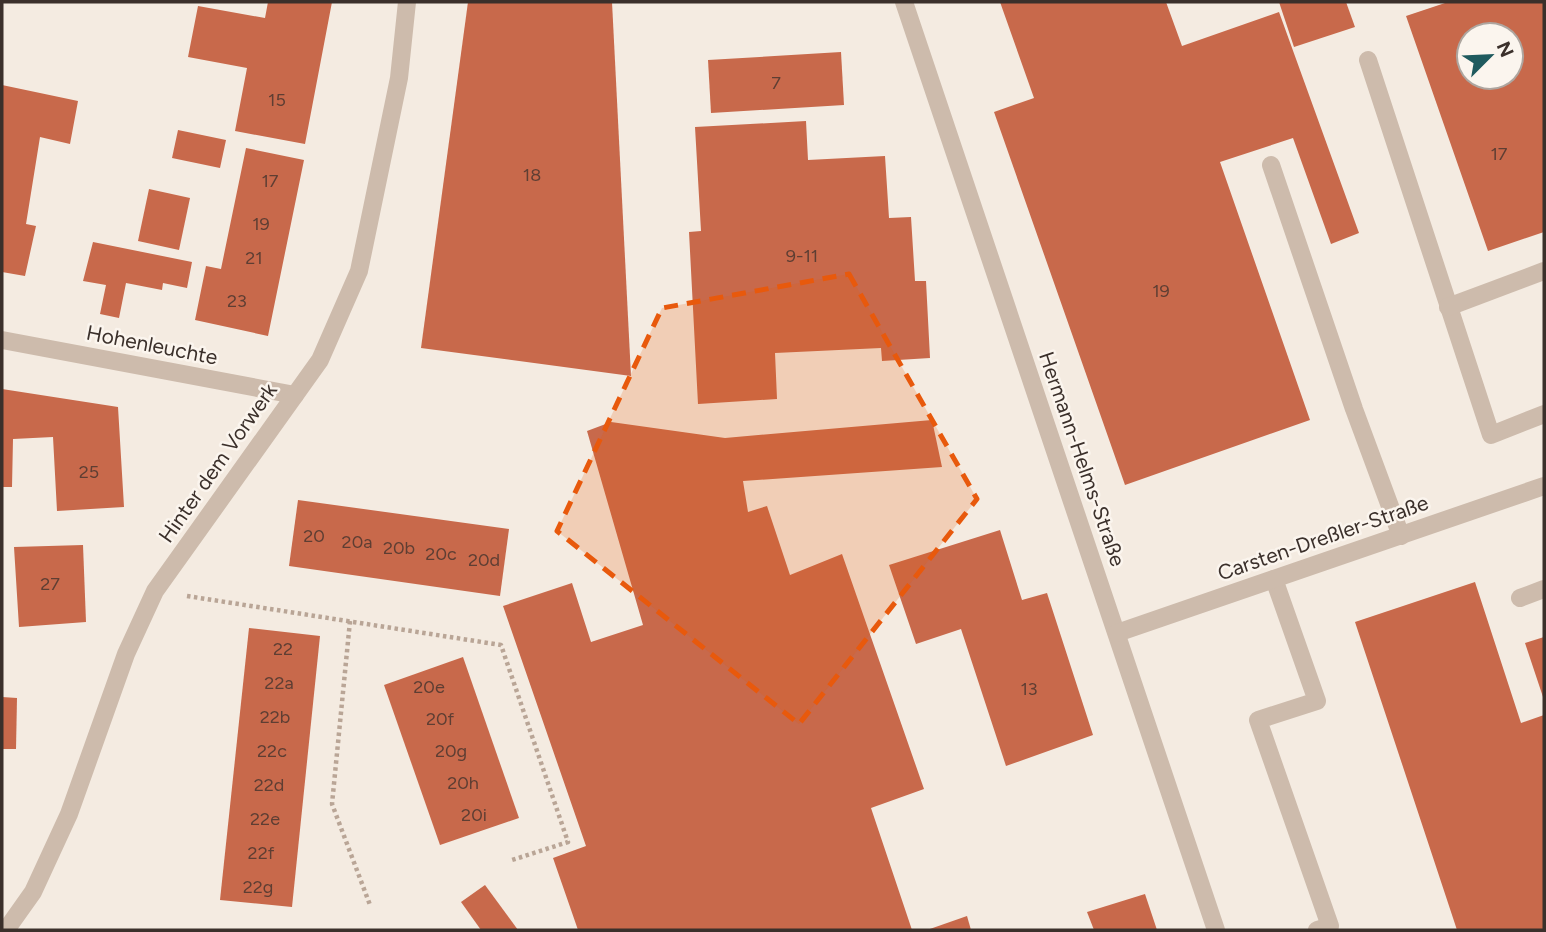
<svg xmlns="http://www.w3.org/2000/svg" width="1546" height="932" viewBox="0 0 1546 932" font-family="Figtree,sans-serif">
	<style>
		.building { fill: #c8694b; fill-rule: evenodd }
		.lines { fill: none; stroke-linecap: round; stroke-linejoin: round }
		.path { stroke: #b9a596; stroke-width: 4.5; stroke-dasharray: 3.5 3.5; stroke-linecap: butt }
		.minor { stroke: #cdbbac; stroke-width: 18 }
		.marked { fill: #e8590c; fill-opacity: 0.2; stroke: #e8590c; stroke-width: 5; stroke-dasharray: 14 9; stroke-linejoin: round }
		.labels { text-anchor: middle; stroke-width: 5; stroke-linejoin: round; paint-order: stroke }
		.number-label { font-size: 18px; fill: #5e3e33 }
		.street-label { font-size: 21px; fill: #3b302b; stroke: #fbf5ee }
	</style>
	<rect width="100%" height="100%" fill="#f4ebe1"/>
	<g class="building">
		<path d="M268 2H332L305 144 235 131 247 68 188 57 198 6 265 18Z"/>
		<path d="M468 2H612L631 376 421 348Z"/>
		<path d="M1000 2H1166L1182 46 1279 12 1359 233 1331 244 1293 138 1220 162 1310 420 1125 485 994 112 1034 98Z"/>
		<path d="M1279 2H1346L1355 27 1294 47Z"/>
		<path d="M1448 2H1544V232L1488 251 1406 16ZM1469 35H1511V77H1469Z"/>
		<path d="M841 52 844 105 711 113 708 60Z"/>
		<path d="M2 85 78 101 70 144 40 137 26 224 36 226 25 276 2 272Z"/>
		<path d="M806 121 808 160 885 156 889 218 911 217 915 281H926L930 358 882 361 881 348 775 353 777 399 698 404 689 232 701 231 695 127Z"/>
		<path d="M178 130 226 140 220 168 172 158Z"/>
		<path d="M246 148 304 160 268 336 195 320 206 266 221 269Z"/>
		<path d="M149 189 190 198 179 250 138 241Z"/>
		<path d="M93 242 192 262 187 288 163 283 162 290 126 283 119 318 100 314 106 285 83 281Z"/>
		<path d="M2 389 118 407 124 507 57 511 53 437 13 439 12 487H2Z"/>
		<path d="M932 420 942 467 743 481 748 512 767 506 790 575 842 554 924 789 871 808 912 930H578L553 858 586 846 503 606 572 583 591 642 643 625 587 431 611 422 725 438Z"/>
		<path d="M298 500 509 529 500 596 289 566Z"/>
		<path d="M1000 530 1022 600 1047 593 1093 735 1006 766 961 629 916 644 889 565Z"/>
		<path d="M83 545 86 622 19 627 14 547Z"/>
		<path d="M1475 582 1521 723 1544 715V930H1457L1355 622Z"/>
		<path d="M249 628 320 636 292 907 220 900Z"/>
		<path d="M1544 637V700L1525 643Z"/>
		<path d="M463 657 519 818 440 845 384 685Z"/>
		<path d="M2 697 17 698 16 749H2Z"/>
		<path d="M485 885 518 930H481L461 902Z"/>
		<path d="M1145 894 1157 930H1094L1087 912Z"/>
		<path d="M967 916 971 930H927Z"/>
	</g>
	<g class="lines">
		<g class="path">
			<path d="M187 596 501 645 568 842 509 861"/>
			<path d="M350 621 332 804 370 905"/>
		</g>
		<g class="minor">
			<path d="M904 2 1216 930"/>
			<path d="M1368 60 1491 435 1544 414"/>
			<path d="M1271 165 1354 409 1401 536"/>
			<path d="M1448 307 1544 271"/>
			<path d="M2 340 295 395"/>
			<path d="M1274 579 1317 701 1258 720 1330 926 1317 930"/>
			<path d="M1520 598 1544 589"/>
			<path d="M1117 633 1544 486"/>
			<path d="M6 930 33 892 69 814 126 654 155 591 320 360 359 271 399 78 407 2"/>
		</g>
	</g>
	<path class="marked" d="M849 274 977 499 799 724 557 531 662 308Z"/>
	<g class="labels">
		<g class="number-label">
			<text x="776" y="89">7</text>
			<text x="277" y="106">15</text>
			<text x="1499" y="160">17</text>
			<text x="532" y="181">18</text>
			<text x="270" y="187">17</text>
			<text x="261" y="230">19</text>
			<text x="802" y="262">9-11</text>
			<text x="254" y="264">21</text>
			<text x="1161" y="297">19</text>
			<text x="237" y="307">23</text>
			<text x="89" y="478">25</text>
			<text x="314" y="542">20</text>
			<text x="357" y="548">20a</text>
			<text x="399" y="554">20b</text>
			<text x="441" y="560">20c</text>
			<text x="484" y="566">20d</text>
			<text x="50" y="590">27</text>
			<text x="283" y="655">22</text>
			<text x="279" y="689">22a</text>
			<text x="429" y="693">20e</text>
			<text x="1029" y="695">13</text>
			<text x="275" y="723">22b</text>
			<text x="440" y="725">20f</text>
			<text x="272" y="757">22c</text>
			<text x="451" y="757">20g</text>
			<text x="463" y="789">20h</text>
			<text x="269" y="791">22d</text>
			<text x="474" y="821">20i</text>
			<text x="265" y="825">22e</text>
			<text x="261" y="859">22f</text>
			<text x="258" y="893">22g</text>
		</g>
		<g class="street-label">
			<text transform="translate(152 345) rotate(11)" y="7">Hohenleuchte</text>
			<text transform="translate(1082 459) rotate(71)" y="7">Hermann-Helms-Straße</text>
			<text transform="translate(218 463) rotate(-55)" y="7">Hinter dem Vorwerk</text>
			<text transform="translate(1323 538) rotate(-19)" y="7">Carsten-Dreßler-Straße</text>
		</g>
	</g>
	<rect width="1546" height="932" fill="none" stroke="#3b302b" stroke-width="7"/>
	<g transform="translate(1490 56) rotate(66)"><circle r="33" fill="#fbf5ee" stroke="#aea6a0" stroke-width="2"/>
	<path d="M0-5L12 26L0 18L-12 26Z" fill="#1f5a5e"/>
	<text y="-10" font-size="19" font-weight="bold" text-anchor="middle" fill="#3b302b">N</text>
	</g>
</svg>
